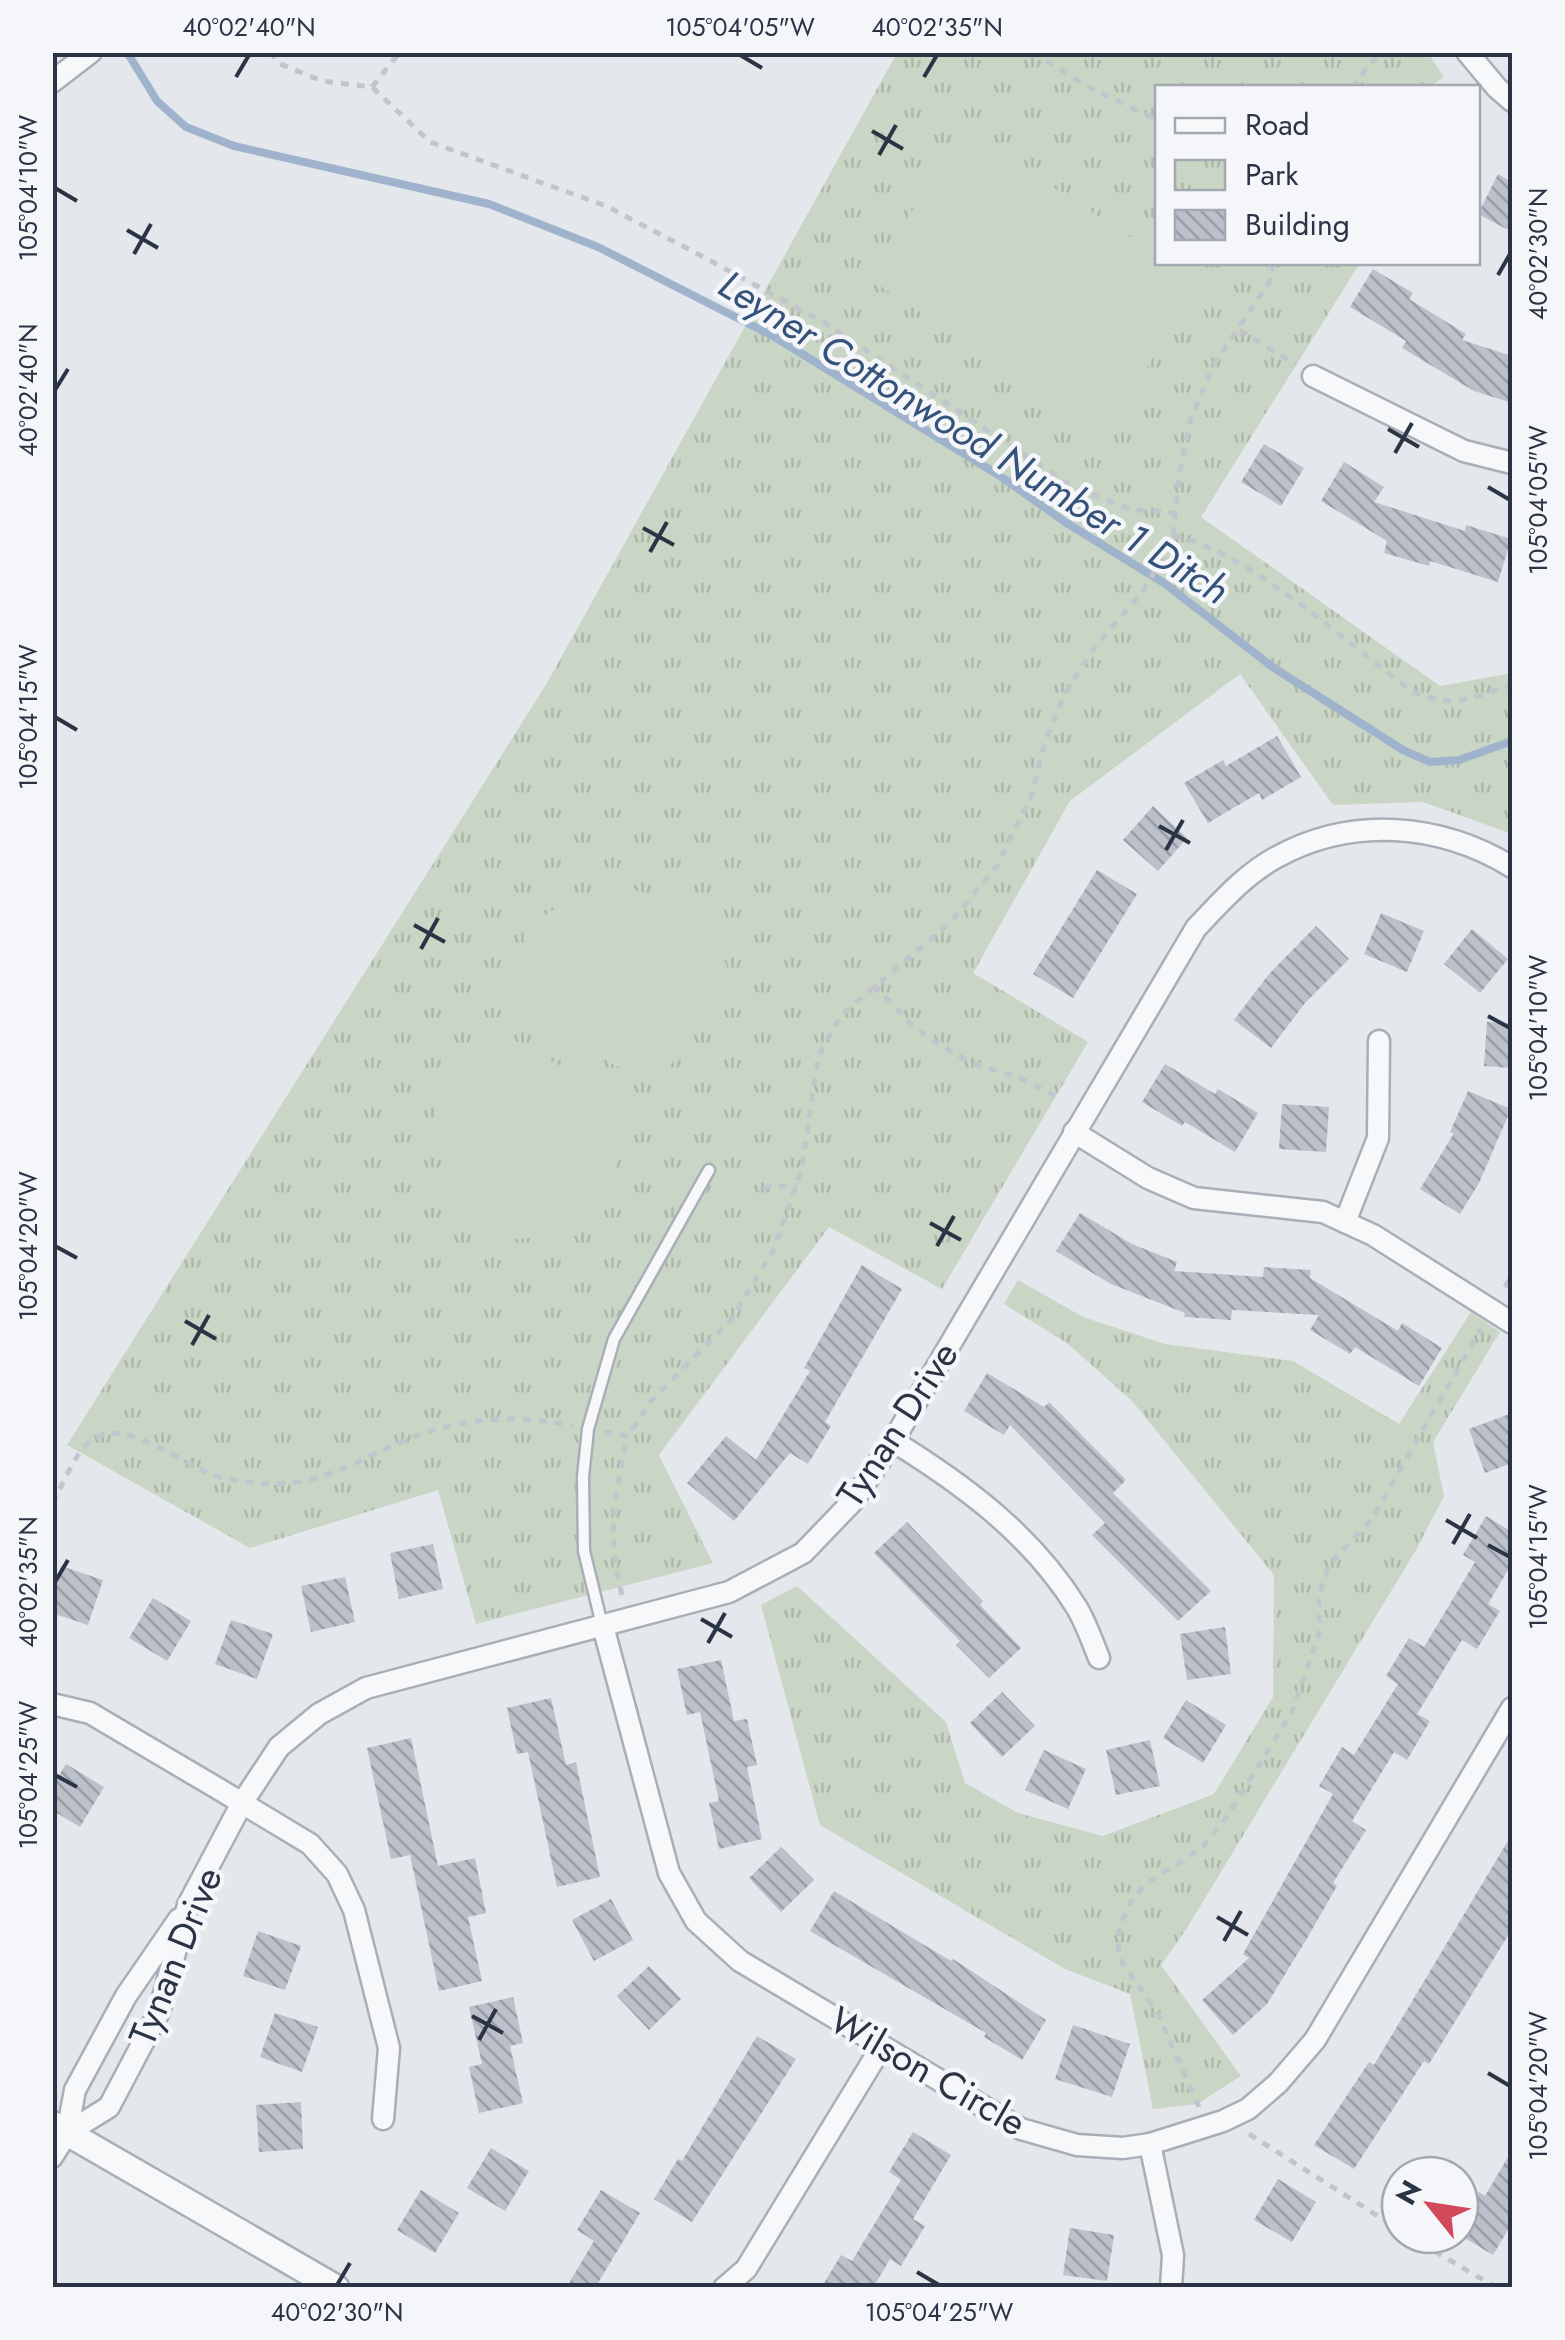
<svg xmlns="http://www.w3.org/2000/svg" width="1565" height="2340" font-family="Jost,sans-serif">
<defs>
<pattern id="park-tufts" width="24" height="20" patternUnits="userSpaceOnUse" patternTransform="scale(2.5)"><rect width="24" height="20" fill="#c9d6c5"/><path d="M3 7l-1-3M5 7V3M7 7l1-3M15 17l-1-3M17 17v-4M19 17l1-3" fill="none" stroke="#adb8ab"/></pattern>
<pattern id="building-back-hatch" width="6" height="6" patternUnits="userSpaceOnUse" patternTransform="scale(2.5)"><rect width="6" height="6" fill="#bbc0ca"/><path d="M-1 5l2 2M0 0l6 6M5-1l2 2" fill="none" stroke="#989da6"/></pattern>
</defs>
<rect width="100%" height="100%" fill="#e4e7ec"/>
<g fill="url(#park-tufts)">
<path d="M1259 52 1261 55 1428 53 1444 77 1429 87 1158 88V262L1360 263 1201 517 1440 686 1512 673V834L1423 802 1333 805 1240 674 1070 801 973 973 1088 1042 942 1289 829 1227 659 1455 713 1563 476 1624 438 1490 250 1548 67 1445 547 683 897 53Z"/>
<path d="M1018 1280 1083 1317 1165 1344 1293 1361 1399 1424 1471 1312 1500 1332 1433 1442 1444 1496 1416 1550 1187 1928 1161 1965 1241 2076 1197 2104 1153 2109 1130 1994 1065 1969 820 1825 761 1605 797 1586 946 1722 965 1783 1018 1813 1103 1836 1214 1794 1273 1697 1274 1575 1132 1401 1067 1343 1004 1304Z"/>
</g>
<g fill="#c9d6c5">
<path d="M964 130 1157 254 1158 262 1171 263 1203 283 1104 432 868 278Z"/>
<path d="M626 887 696 910 727 966 665 1076 645 1082 495 997 537 920 575 896Z"/>
<path d="M481 1021 632 1106 637 1127 575 1236 511 1239 455 1191 436 1143 437 1098Z"/>
</g>
<g fill="none" stroke-linecap="round" stroke-linejoin="round">
<path stroke="#9fb4cc" stroke-width="8" d="M127 52 157 101 186 127 234 146 489 204 598 247 773 336 1000 476 1065 522 1164 583 1274 668 1403 750 1430 762 1459 760 1512 741"/>
</g>
<g fill="url(#building-back-hatch)">
<path d="M1498 174 1512 182V232L1478 214Z"/>
<path d="M1373 269 1413 293 1409 299 1466 334 1462 340 1512 356V403L1474 391 1402 348 1406 341 1350 307Z"/>
<path d="M1264 444 1304 468 1281 506 1241 482Z"/>
<path d="M1344 462 1384 487 1374 502 1465 531 1466 525 1511 539 1498 582 1430 561 1429 566 1384 553 1387 541 1321 501Z"/>
<path d="M1277 736 1301 777 1262 800 1259 793 1208 823 1184 783 1223 760 1226 766Z"/>
<path d="M1153 806 1187 838 1158 871 1123 840Z"/>
<path d="M1097 870 1137 894 1073 998 1033 974Z"/>
<path d="M1381 913 1424 931 1407 972 1364 954Z"/>
<path d="M1316 926 1349 959 1305 1003 1271 1048 1234 1020 1269 974Z"/>
<path d="M1472 929 1508 959 1480 993 1444 964Z"/>
<path d="M1487 1022 1512 1023V1068L1484 1066Z"/>
<path d="M1165 1064 1215 1094 1218 1089 1258 1113 1235 1152 1185 1122 1182 1126 1142 1102Z"/>
<path d="M1468 1091 1511 1109 1479 1183 1460 1214 1420 1189 1454 1133 1450 1132Z"/>
<path d="M1282 1104 1329 1107 1326 1152 1279 1149Z"/>
<path d="M1080 1213 1132 1244 1177 1262 1174 1271 1263 1277 1264 1267 1311 1270 1310 1278 1398 1331 1402 1323 1442 1348 1419 1386 1355 1347 1350 1354 1310 1330 1319 1315 1232 1310 1231 1320 1184 1317 1185 1313 1111 1284 1056 1251Z"/>
<path d="M862 1265 902 1289 825 1422 831 1426 808 1464 790 1453 734 1521 687 1483 726 1436 756 1460 810 1371 804 1368Z"/>
<path d="M987 1373 1044 1407 1049 1402 1126 1480 1113 1493 1211 1591 1178 1621 1092 1535 1105 1523 1010 1425 1004 1435 964 1411Z"/>
<path d="M1512 1413V1463L1485 1473 1469 1429Z"/>
<path d="M1486 1516 1512 1532V1563L1488 1604 1500 1611 1477 1649 1462 1640 1417 1714 1430 1721 1407 1760 1394 1752 1352 1821 1366 1830 1333 1883 1337 1886 1306 1940 1267 2004 1233 2035 1202 2000 1249 1958 1243 1954 1333 1794 1319 1786 1342 1747 1354 1755 1398 1684 1386 1676 1409 1638 1424 1647 1475 1562 1463 1555Z"/>
<path d="M907 1522 983 1601 980 1605 1021 1648 989 1678 956 1645 960 1641 874 1553Z"/>
<path d="M433 1544 443 1589 399 1599 390 1553Z"/>
<path d="M61 1566 103 1580 88 1625 52 1613V1591Z"/>
<path d="M345 1577 355 1622 311 1632 301 1586Z"/>
<path d="M153 1598 191 1621 167 1661 129 1638Z"/>
<path d="M231 1620 273 1634 257 1679 215 1664Z"/>
<path d="M1225 1627 1231 1674 1187 1680 1180 1634Z"/>
<path d="M721 1660 734 1721 747 1719 757 1765 747 1767 762 1839 719 1849 709 1803 719 1801 700 1712 687 1715 677 1669Z"/>
<path d="M1002 1692 1035 1726 1002 1757 970 1723Z"/>
<path d="M551 1698 566 1765 576 1762 600 1877 557 1887 528 1752 517 1754 507 1708Z"/>
<path d="M1186 1700 1226 1725 1203 1763 1163 1738Z"/>
<path d="M411 1738 438 1866 475 1858 486 1913 468 1917 482 1981 439 1991 410 1855 391 1859 367 1748Z"/>
<path d="M1150 1740 1160 1786 1116 1795 1106 1750Z"/>
<path d="M1044 1750 1086 1769 1068 1809 1025 1790Z"/>
<path d="M66 1764 104 1787 80 1827 52 1810V1787Z"/>
<path d="M1512 1834V1929L1429 2064 1424 2061 1354 2169 1314 2145 1369 2062 1374 2065Z"/>
<path d="M781 1847 814 1880 781 1912 749 1878Z"/>
<path d="M834 1891 951 1961 953 1959 1046 2020 1022 2060 984 2037 986 2033 810 1931Z"/>
<path d="M611 1899 633 1940 594 1961 572 1920Z"/>
<path d="M258 1931 301 1946 285 1990 243 1976Z"/>
<path d="M649 1966 681 1999 649 2030 617 1996Z"/>
<path d="M513 1997 523 2043 510 2046 523 2103 479 2113 469 2067 482 2064 469 2007Z"/>
<path d="M275 2013 318 2027 302 2072 260 2057Z"/>
<path d="M1073 2025 1130 2044 1112 2097 1055 2079Z"/>
<path d="M757 2036 796 2059 692 2222 654 2199 678 2159 682 2161Z"/>
<path d="M301 2102 303 2149 259 2152 256 2105Z"/>
<path d="M913 2132 951 2155 913 2219 925 2226 901 2266 890 2259 873 2288H821L841 2255 852 2261 901 2180 889 2172Z"/>
<path d="M491 2148 529 2171 505 2211 467 2188Z"/>
<path d="M1512 2150V2223L1493 2255 1460 2235V2225L1479 2192 1485 2196Z"/>
<path d="M1278 2179 1316 2202 1292 2242 1254 2220Z"/>
<path d="M421 2190 459 2213 435 2253 397 2230Z"/>
<path d="M601 2190 640 2213 595 2288H566L594 2241 577 2230Z"/>
<path d="M1070 2228 1114 2235 1107 2281 1063 2275Z"/>
</g>
<g fill="none" stroke-linecap="round" stroke-linejoin="round">
<g stroke="#a9aeb7" stroke-width="15">
<path id="service" d="M602 1625 584 1551 583 1477 588 1429 614 1339 709 1170"/>
</g>
<g stroke="#a9aeb7" stroke-width="25">
<g id="minor">
<path d="M1467 52 1497 88 1512 101"/>
<path d="M52 82 91 52"/>
<path d="M1313 376 1464 451 1512 463"/>
<path d="M1074 1132 1148 1178 1194 1198 1323 1212 1373 1235 1512 1323"/>
<path d="M1345 1222 1378 1138 1379 1041"/>
<path d="M893 1441C964 1485 1032 1535 1077 1608 1086 1623 1092 1641 1099 1658"/>
<path d="M603 1626 669 1873 696 1921 740 1961 1021 2129 1077 2145 1123 2148 1150 2144 1223 2121 1248 2109 1278 2083 1315 2040 1512 1708"/>
<path d="M52 1704 90 1713 217 1788 310 1844 337 1874 354 1910 389 2048 383 2119"/>
<path d="M67 2133 109 2107 159 2012 188 1905 242 1803 279 1747 319 1714 366 1688 729 1592 803 1553 853 1501 893 1441 1196 928C1221 902 1245 874 1277 857 1352 816 1440 823 1512 867"/>
<path d="M1150 2144 1173 2255 1171 2288"/>
<path d="M52 2157 67 2133 75 2090 126 1996 179 1919"/>
<path d="M724 2288 746 2269 882 2046"/>
</g>
</g>
<g stroke="#a9aeb7" stroke-width="30">
<path id="tertiary" d="M52 2124 336 2288"/>
</g>
<g stroke="#c2c5cb" stroke-width="5" stroke-dasharray="8 8" stroke-linecap="butt">
<path d="M270 52 280 64 322 81 372 87 430 142 606 206 698 254 825 323 1070 485 1129 509 1175 513"/>
<path d="M1033 52 1088 87 1158 120"/>
<path d="M372 87 400 52"/>
<path d="M1352 88 1371 62 1384 52"/>
<path d="M1240 330 1296 365"/>
<path d="M1173 535C1251 554 1345 641 1410 690 1451 710 1471 698 1512 685"/>
<path d="M874 985 913 1026 940 1045 970 1062 1020 1078 1062 1099"/>
<path d="M763 1188 797 1185"/>
<path d="M1505 1287 1512 1275"/>
<path d="M604 1432 628 1436 650 1402 731 1320 774 1249 802 1168 818 1057 841 1015 951 922 998 864 1031 796 1045 742 1066 691 1094 648 1143 591 1162 559 1173 535 1179 476 1190 421 1214 364 1270 281 1273 262"/>
<path d="M52 1503C62 1487 74 1456 87 1444 121 1410 184 1468 220 1477 241 1482 266 1485 288 1483 333 1480 374 1451 416 1436 468 1417 520 1414 573 1426"/>
<path d="M622 1595C607 1537 614 1494 628 1436"/>
<path d="M1199 2107 1158 2014 1118 1956 1119 1931 1128 1906 1144 1885 1202 1848 1228 1815 1292 1712 1319 1633V1596L1329 1565 1372 1519 1481 1329"/>
<path d="M1249 2134 1400 2230"/>
<path d="M1407 2235 1497 2288"/>
</g>
<use href="#service" stroke="#f7f8fa" stroke-width="10"/>
<use href="#minor" stroke="#f7f8fa" stroke-width="20"/>
<use href="#tertiary" stroke="#f7f8fa" stroke-width="25"/>
</g>
<path fill="none" stroke="#2b3445" stroke-width="4" d="M740 55 762 68M236 77 249 55M924 77 937 55M872 131 903 149M879 155 896 125M55 188 77 201M127 230 158 248M134 254 151 224M1498 275 1510 254M55 390 68 369M1388 429 1419 447M1395 453 1412 423M1488 487 1510 500M643 528 674 545M650 552 667 522M55 717 77 730M1159 826 1190 843M1166 850 1183 820M414 925 445 942M421 949 438 918M1488 1016 1510 1028M930 1223 961 1240M55 1246 77 1258M937 1246 954 1216M185 1321 216 1339M192 1345 209 1315M1446 1520 1477 1538M1453 1544 1470 1514M1488 1545 1510 1557M55 1582 68 1560M701 1619 732 1637M708 1643 725 1613M55 1775 77 1787M1217 1917 1248 1935M1224 1941 1241 1911M472 2016 503 2033M479 2040 496 2009M1488 2073 1510 2086M917 2272 939 2285M337 2285 350 2263"/>
<g text-anchor="middle" dominant-baseline="central" stroke-width="9" stroke-linejoin="round" paint-order="stroke">
<g font-size="38" fill="#2b3445" stroke="#f4f6f9">
<text transform="translate(897 1424) rotate(-57)">Tynan Drive</text>
<text transform="translate(175 1956) rotate(-68)">Tynan Drive</text>
<text transform="translate(928 2071) rotate(30)">Wilson Circle</text>
</g>
<g font-size="40" font-style="italic" fill="#34527a" stroke="#f4f6f9">
<text transform="translate(974 437) rotate(32)">Leyner Cottonwood Number 1 Ditch</text>
</g>
</g>
<rect width="1565" height="2340" fill="none" stroke="#f4f6f9" stroke-width="110"/>
<rect x="1155" y="85" width="325" height="180" fill="#f4f6f9" stroke="#a4a8b1" stroke-width="2.5"/>
<rect x="1175" y="118" width="50" height="15" fill="#f7f8fa" stroke="#a4a8b1" stroke-width="2.5"/>
<text x="1245" y="135" font-size="30" fill="#2b3445">Road</text>
<rect x="1175" y="160" width="50" height="30" fill="url(#park-tufts)" stroke="#a4a8b1" stroke-width="2.5"/>
<text x="1245" y="185" font-size="30" fill="#2b3445">Park</text>
<rect x="1175" y="210" width="50" height="30" fill="url(#building-back-hatch)" stroke="#a4a8b1" stroke-width="2.5"/>
<text x="1245" y="235" font-size="30" fill="#2b3445">Building</text>
<g transform="translate(1430 2205) rotate(300)"><circle r="48" fill="#f4f6f9" stroke="#a4a8b1" stroke-width="2.5"/>
<path d="M0-8L18 38L0 25L-18 38Z" fill="#d1495b"/>
<text y="-15" font-size="28" font-weight="bold" text-anchor="middle" fill="#2b3445">N</text>
</g>
<rect x="55" y="55" width="1455" height="2230" fill="none" stroke="#2b3445" stroke-width="4"/>
<g font-size="25" text-anchor="middle" fill="#2b3445">
<text x="249" y="36">40°02'40"N</text>
<text x="740" y="36">105°04'05"W</text>
<text x="937" y="36">40°02'35"N</text>
<text transform="translate(28 188) rotate(-90)" y="9">105°04'10"W</text>
<text transform="translate(1538 254) rotate(-90)" y="9">40°02'30"N</text>
<text transform="translate(28 390) rotate(-90)" y="9">40°02'40"N</text>
<text transform="translate(1538 500) rotate(-90)" y="9">105°04'05"W</text>
<text transform="translate(28 717) rotate(-90)" y="9">105°04'15"W</text>
<text transform="translate(1538 1028) rotate(-90)" y="9">105°04'10"W</text>
<text transform="translate(28 1246) rotate(-90)" y="9">105°04'20"W</text>
<text transform="translate(1538 1557) rotate(-90)" y="9">105°04'15"W</text>
<text transform="translate(28 1582) rotate(-90)" y="9">40°02'35"N</text>
<text transform="translate(28 1775) rotate(-90)" y="9">105°04'25"W</text>
<text transform="translate(1538 2086) rotate(-90)" y="9">105°04'20"W</text>
<text x="337" y="2321">40°02'30"N</text>
<text x="939" y="2321">105°04'25"W</text>
</g>
</svg>
